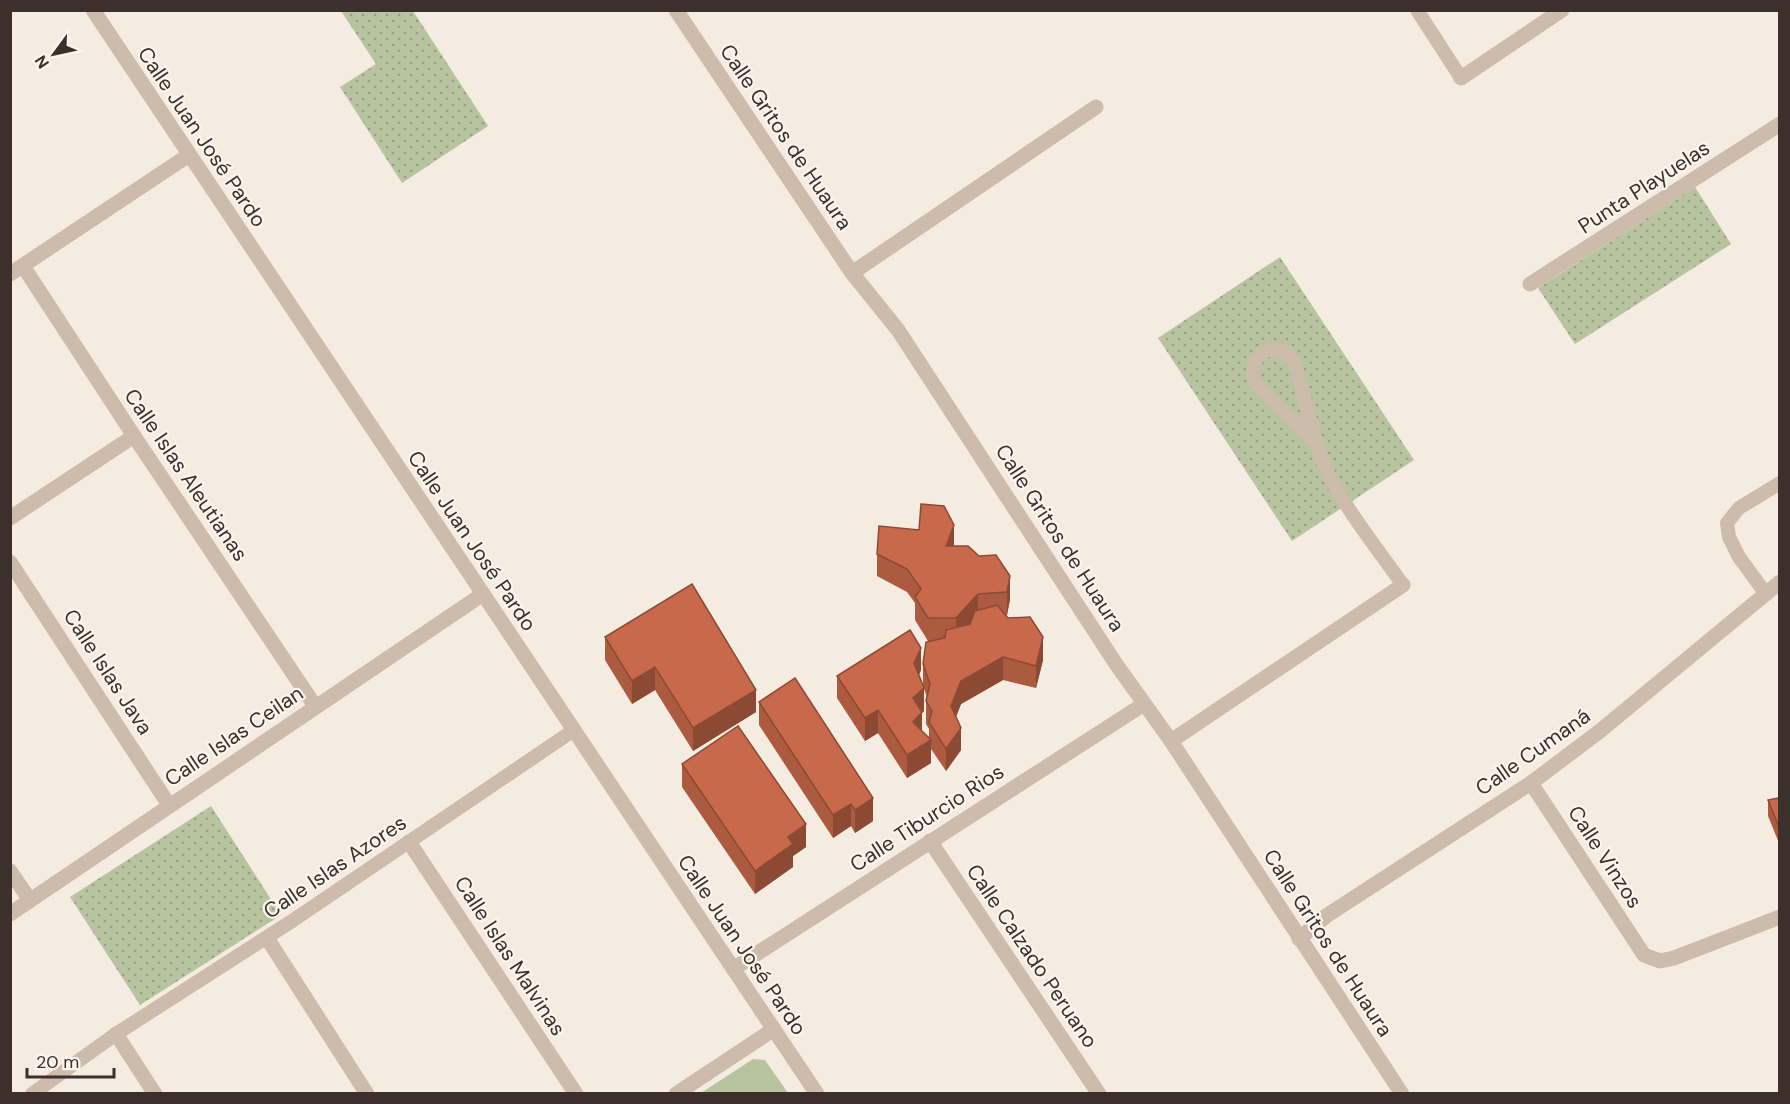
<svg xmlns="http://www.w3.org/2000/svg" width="1790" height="1104" font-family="'DM Sans',sans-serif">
<defs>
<pattern id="green-dots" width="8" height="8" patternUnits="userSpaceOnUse" patternTransform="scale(1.5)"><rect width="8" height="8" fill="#b8c4a0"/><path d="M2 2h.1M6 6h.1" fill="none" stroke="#97a083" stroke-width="1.8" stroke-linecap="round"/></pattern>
</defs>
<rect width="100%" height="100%" fill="#f4ebe1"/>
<g fill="url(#green-dots)">
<path d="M341 11H413L488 126 402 183 340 87 376 64Z"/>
<path d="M1695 187 1731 244 1575 344 1538 288Z"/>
<path d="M1280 257 1414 460 1292 541 1158 338Z"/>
<path d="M211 806 281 915 140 1005 70 897Z"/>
</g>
<path fill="#b8c4a0" d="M753 1059 765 1060 788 1093H701Z"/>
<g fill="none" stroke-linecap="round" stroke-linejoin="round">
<g stroke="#cdbbac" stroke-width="14">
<path d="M1417 10 1461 78"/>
<path d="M1268 350 1283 351 1294 361 1317 445 1257 385C1249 371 1253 357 1268 350Z"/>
<path d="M1317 445C1329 490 1376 546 1403 585"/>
<path d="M1766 594 1739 557 1729 537 1727 523 1739 508 1780 483"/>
<path d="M32 1094 116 1034 292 921 574 730"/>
</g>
<path stroke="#cdbbac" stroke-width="15" d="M1530 284 1780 124"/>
<g stroke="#cdbbac" stroke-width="15">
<path d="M93 10 817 1094"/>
<path d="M676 10 852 273 898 330 1116 664 1171 741 1402 1094"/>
<path d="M1461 78 1562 10"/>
<path d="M23 266 134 436 315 706"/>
<path d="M852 273 1096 107"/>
<path d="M10 274 189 155"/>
<path d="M10 518 134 436"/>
<path d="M10 562 169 805"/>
<path d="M1171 741 1403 585"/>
<path d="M1531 783 1644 955 1660 961 1674 958 1780 917"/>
<path d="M930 841 1099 1094"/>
<path d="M409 842 576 1094"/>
<path d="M10 871 30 900"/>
<path d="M10 914 483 594"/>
<path d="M267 938 367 1094"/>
<path d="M1299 939 1326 916 1531 783 1600 731 1780 582"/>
<path d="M733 969 1144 704"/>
<path d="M116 1034 155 1094"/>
<path d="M676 1094 774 1029"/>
</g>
</g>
<g fill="#ac5a40" fill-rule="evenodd">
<path d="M954 546 979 556 996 555 1010 599 1007 615H1005L1043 660 1036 688 1003 680 961 704 956 717 961 750 946 771 931 749V763L907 778 878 733 865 741 837 698V676L921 670 919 675 923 686V664L932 641H928L915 620V603L907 592 877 576V554ZM924 689 927 697 926 701V724L929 729V737L922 731V713L924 711Z"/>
<path d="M605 637 756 712 693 751 655 690 632 704 605 660Z"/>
<path d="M759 702 873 821 855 833 851 826 833 838 759 725Z"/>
<path d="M682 764 806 847 793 856V867L755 894 682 787Z"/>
<path d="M1779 798V843L1768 816V800Z"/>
</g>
<g fill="#8c4a34">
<path d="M954 525V547L946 546Z"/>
<path d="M1010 576V599L1007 615V592Z"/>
<path d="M978 594V617L956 641V618Z"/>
<path d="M1043 637V660L1036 688V666Z"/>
<path d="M921 648V670L914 686V663Z"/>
<path d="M1003 657V680L961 704 951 729V706L961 681Z"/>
<path d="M655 667V690L632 704V681Z"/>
<path d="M924 688V711L922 713V735L913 745V698Z"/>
<path d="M756 690V712L693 751V728Z"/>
<path d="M878 710V733L865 741V718Z"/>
<path d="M961 728V750L946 771V749Z"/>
<path d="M931 740V763L907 778V755Z"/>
<path d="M873 798V821L855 833V810Z"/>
<path d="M851 804V826L833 838V815Z"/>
<path d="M806 824V847L793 856V867L755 894V871L788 837Z"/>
</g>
<g fill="#c8694b" stroke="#8c4a34" stroke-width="1.5">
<path d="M921 504 944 506 954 525 946 546H968L979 556 996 555 1010 576 1007 592 978 594 956 618H928L915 597 921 589 907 569 877 554 879 526 919 530Z"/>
<path d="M692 584 756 690 693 728 655 667 632 681 605 637Z"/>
<path d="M997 605 1008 618 1030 617 1043 637 1036 666 1003 657 961 681 951 706 961 728 946 749 929 722 932 711 926 701 930 684 923 664 926 642 945 638 946 630 970 624 975 611Z"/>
<path d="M910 630 921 648 914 663 924 688 913 698 922 712 913 722 931 740 907 755 878 710 865 718 837 676Z"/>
<path d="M795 678 873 798 855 810 851 804 833 815 759 702Z"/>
<path d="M738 726 806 824 788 837 793 844 755 871 682 764Z"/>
<path d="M1779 798V827L1768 800Z"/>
</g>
<g text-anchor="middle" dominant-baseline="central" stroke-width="4.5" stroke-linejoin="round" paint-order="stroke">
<g font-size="21" fill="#3b302b" stroke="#fbf5ee">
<text transform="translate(202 137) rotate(56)">Calle Juan José Pardo</text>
<text transform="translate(786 137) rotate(56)">Calle Gritos de Huaura</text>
<text transform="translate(1644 187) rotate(-33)">Punta Playuelas</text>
<text transform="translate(186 475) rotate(56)">Calle Islas Aleutianas</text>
<text transform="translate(1060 538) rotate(57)">Calle Gritos de Huaura</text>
<text transform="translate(472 541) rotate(56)">Calle Juan José Pardo</text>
<text transform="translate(108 672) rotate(57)">Calle Islas Java</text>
<text transform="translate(234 736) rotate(-34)">Calle Islas Ceilan</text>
<text transform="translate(1533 752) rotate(-35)">Calle Cumaná</text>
<text transform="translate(927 818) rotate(-33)">Calle Tiburcio Rios</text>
<text transform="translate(1605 857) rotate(57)">Calle Vinzos</text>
<text transform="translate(335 867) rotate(-34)">Calle Islas Azores</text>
<text transform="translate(1328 943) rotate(57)">Calle Gritos de Huaura</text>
<text transform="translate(742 945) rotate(56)">Calle Juan José Pardo</text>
<text transform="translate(510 956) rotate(57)">Calle Islas Malvinas</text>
<text transform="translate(1032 956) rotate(56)">Calle Calzado Peruano</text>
</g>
</g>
<rect width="1790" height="1104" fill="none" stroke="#3b302b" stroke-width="24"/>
<g transform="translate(54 54) rotate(237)" stroke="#fbf5ee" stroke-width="4.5" paint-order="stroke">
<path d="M0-4.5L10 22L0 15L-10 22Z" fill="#3b302b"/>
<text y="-9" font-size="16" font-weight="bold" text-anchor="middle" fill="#3b302b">N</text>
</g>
<path d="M27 1068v9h87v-9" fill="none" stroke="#3b302b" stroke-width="3"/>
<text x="36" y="1068" font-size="18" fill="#3b302b" stroke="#fbf5ee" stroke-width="4.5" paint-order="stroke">20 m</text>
</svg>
